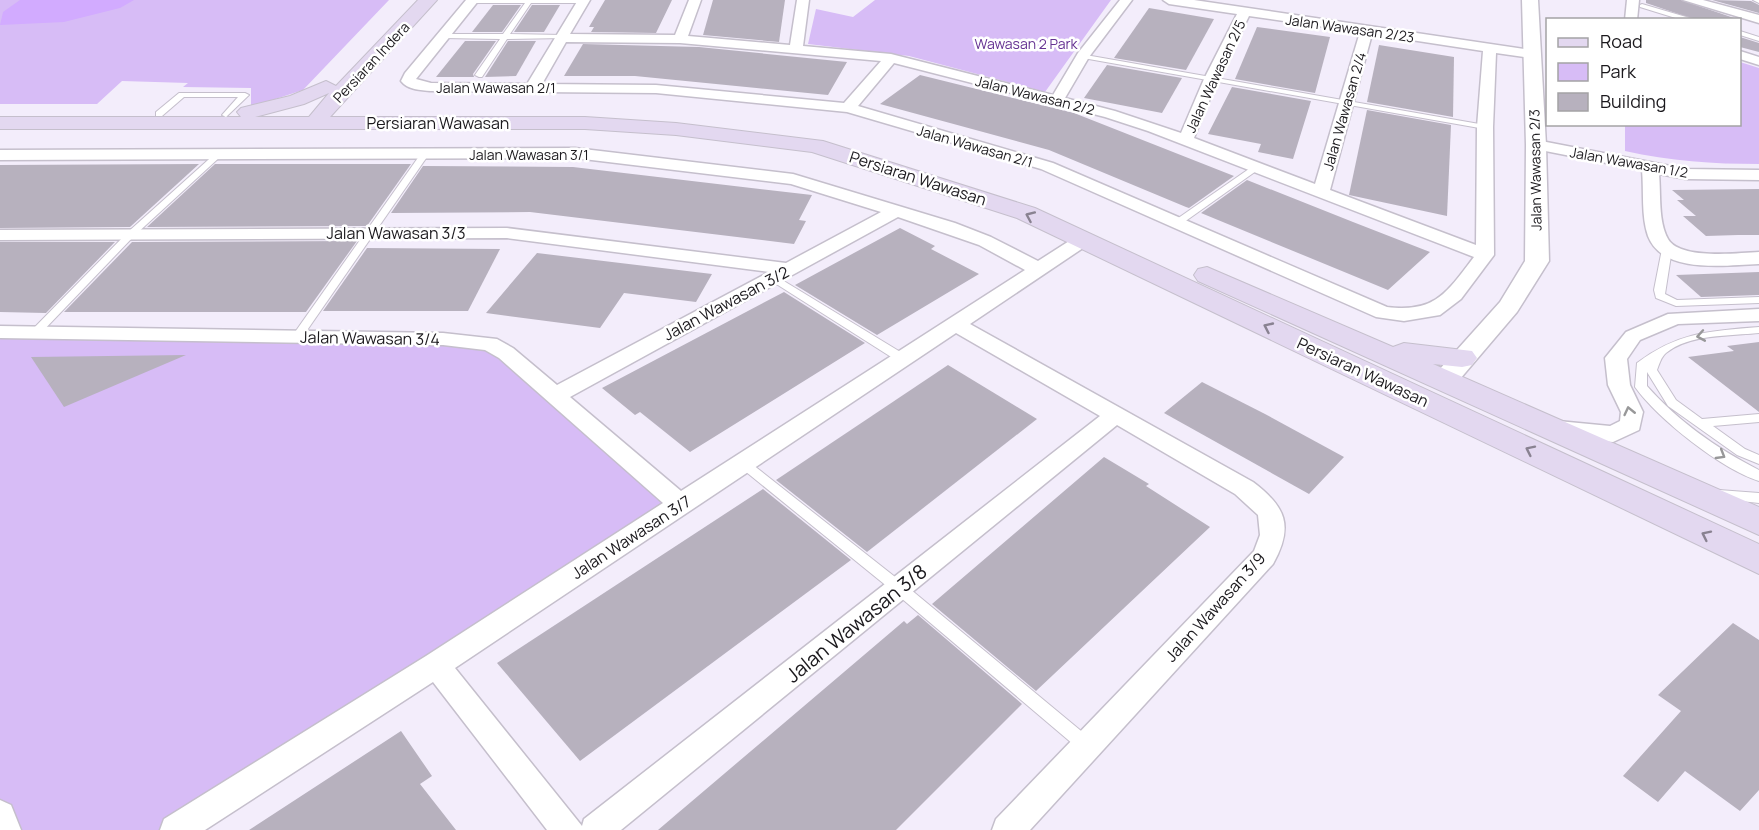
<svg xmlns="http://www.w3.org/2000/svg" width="1759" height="830" font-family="Manrope,sans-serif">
<rect width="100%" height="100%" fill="#f3edfb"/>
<g fill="#d7bcf6">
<path d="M0 0H389L303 90 251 107V88L183 87 188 83 122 81 97 104H0Z"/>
<path d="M875 0H1111L1045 92 909 56 808 44 816 9 853 17Z"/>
<path d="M1740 62 1759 68V164C1713 164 1670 161 1625 151V125L1740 124Z"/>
<path d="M0 332 490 344 681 505 174 830H5L0 816Z"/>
</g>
<path fill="#d2abff" d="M20 0H134L120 8 64 22 0 25 3 12Z"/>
<g fill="#b7b1be">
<path d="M605 0H672L656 33 591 32 594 27H589Z"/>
<path d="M713 0H785L779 42 703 35Z"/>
<path d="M1646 0H1681L1740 20H1696L1646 3Z"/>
<path d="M1712 0 1751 1 1759 5V13Z"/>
<path d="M493 5H521L502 32H472Z"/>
<path d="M532 5H560L544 32H514Z"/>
<path d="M1149 8 1214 19 1186 70 1114 58Z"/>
<path d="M1257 27 1330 37 1315 93 1235 79Z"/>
<path d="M1740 37 1759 43V52L1740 47Z"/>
<path d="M465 41H496L473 74 474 77H436Z"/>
<path d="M508 41H536L516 76 485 77Z"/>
<path d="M583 44 699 47 847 62 828 95 635 76H564Z"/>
<path d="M1379 45 1454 57 1453 117 1367 102Z"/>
<path d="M1107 65 1182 78 1162 113 1084 98Z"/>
<path d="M920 75 1074 113 1234 176 1189 208 1186 207 1049 150 880 104Z"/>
<path d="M1232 87 1311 101 1293 159 1258 152 1261 144 1208 134Z"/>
<path d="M1367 110 1451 125 1447 216 1349 195Z"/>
<path d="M199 164 130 227 0 228V165Z"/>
<path d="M215 164H411L367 226 147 227Z"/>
<path d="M423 166 573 167 812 195 799 220 806 221 794 244 530 212 391 213Z"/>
<path d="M1247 180 1353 222 1430 252 1388 290 1201 213Z"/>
<path d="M1759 189V235H1738L1706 236 1683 216H1696L1677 200H1684L1672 190Z"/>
<path d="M900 228 935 246 931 249 979 274 877 335 795 285Z"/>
<path d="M357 241 306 312H64L132 242Z"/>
<path d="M0 242H115L46 313 0 312Z"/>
<path d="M367 248 500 249 468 311H323Z"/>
<path d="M537 253 712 274 696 302 624 293 600 328 486 313Z"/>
<path d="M1759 272V295L1701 297 1676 275Z"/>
<path d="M784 292 865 343 690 452 640 412 635 415 602 388Z"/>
<path d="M1759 342V412L1688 357 1734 351 1727 346Z"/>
<path d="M186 355 64 407 31 357Z"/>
<path d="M948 365 1037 419 867 552 776 480Z"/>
<path d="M1202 382 1265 414 1344 457 1309 494 1164 413Z"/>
<path d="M1104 457 1149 484 1146 486 1210 527 1036 691 932 604Z"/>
<path d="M763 489 851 560 580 761 497 663Z"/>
<path d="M918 615 1022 704 896 830H658L904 621 907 624Z"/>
<path d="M1733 623 1759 640V790L1740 811 1685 771 1658 802 1623 776 1681 711 1658 695Z"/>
<path d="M401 731 432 776 420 784 456 830H249Z"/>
</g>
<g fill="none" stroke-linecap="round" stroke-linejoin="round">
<g stroke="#c5bfcc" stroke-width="2">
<g id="service">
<path d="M469 0H587V1L584 3H531L510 34 563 35 567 37 565 38 507 39 482 77H479L475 75 500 39 443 38 439 36 443 34H503L525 3H472Z"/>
<path d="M1753 0H1759V3Z"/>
<path d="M1642 4 1693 19 1694 20H1682L1640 7V5Z"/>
<path d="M1740 31 1759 37V41L1740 35Z"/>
<path d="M1080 54 1485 125 1489 127 1485 129 1083 58 1079 56Z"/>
<path d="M179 93H245L249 95 226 117 222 115 238 97H184L162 116H156V112Z"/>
<path d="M218 151 222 154 221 156 134 236 40 334H32L31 332 32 330 128 232Z"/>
<path d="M425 151 429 154 301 339H293L292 337 293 335 422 152Z"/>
<path d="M1256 164 1260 167 1259 169 1180 225H1174V221Z"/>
<path d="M1667 246 1672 249 1665 294 1677 300 1759 297V303L1676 306 1656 298 1654 290 1662 249Z"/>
<path d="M774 275 907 356 909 359 903 363 899 362 770 280V276Z"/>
<path d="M1759 327V333C1730 336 1689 334 1666 353 1661 357 1659 365 1657 370L1676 400 1702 419 1759 414V422L1713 426 1745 449 1759 455V464L1737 455 1668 406 1647 372V386C1679 422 1716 448 1759 470V481C1721 469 1658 419 1635 387L1637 363C1678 332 1710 331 1759 327Z"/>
<path d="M744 460 748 461 904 584 1092 740 1094 745 1092 750 1086 752 1080 750 894 592 740 467 738 464 740 461Z"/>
<path d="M1719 490 1759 493V503L1714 498 1712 495 1714 492Z"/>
</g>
</g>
<g stroke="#c5bfcc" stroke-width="3">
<g id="minor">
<path d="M466 0H479L416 79 431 83 527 84 578 0H590L570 34 675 35 689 0H701L688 36 790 45 797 0H809L803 46 891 54 1053 95 1078 53 1120 0H1132L1089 57 1065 98 1115 111 1181 133 1204 79 1237 14 1169 4 1163 0H1194L1531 50 1538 54 1531 58 1496 53 1493 127 1494 255 1461 299 1440 315 1404 321 1376 317 1041 169 847 112 656 93 431 91C420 90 408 90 401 81L405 73ZM1249 16 1360 32 1315 184 1194 138 1218 79ZM1372 34 1483 51 1477 127 1476 245 1330 190ZM566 42 680 43 881 61 844 103 656 85 542 84ZM894 63 1105 117 1148 131 1474 257C1447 292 1436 313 1387 307L1053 163 858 106Z"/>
<path d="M1627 0H1639L1637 20H1625Z"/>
<path d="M1683 0H1703L1759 15V23Z"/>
<path d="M1740 51 1759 57V65L1740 59Z"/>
<path d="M1536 140 1686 169 1759 170V180L1686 179 1659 174C1661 194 1658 221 1668 239 1680 260 1738 253 1759 252V264C1726 265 1663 275 1648 236 1641 216 1644 191 1642 170L1530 148 1528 145 1530 142Z"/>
<path d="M575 148 793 174 955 223 991 237 1038 261 1077 236H1089L1092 240 1089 244 970 324 1253 482C1286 507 1294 526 1273 564L1030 830H992L996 819 1254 551 1260 535 1258 515 1235 494 1117 425 621 830H547L433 682 205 830H160L164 819 426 656 663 503 499 358 485 350 443 345 0 338V326L443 333 497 339 513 348 557 385 769 272 507 238 0 240V230L507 228 786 263 881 212 791 184 575 158 0 160V150ZM898 217 979 245 1025 270 681 491 570 397ZM956 333 1100 416 584 819 582 826 455 668Z"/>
<path d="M1759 309V321L1678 324 1640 340 1627 359 1630 385 1643 412 1639 430 1613 442 1558 437 1550 434 1547 429 1550 424 1558 421 1610 426 1620 421 1621 412 1608 385 1605 358 1626 332 1668 314Z"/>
<path d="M0 800 11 805 21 830H0Z"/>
</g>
</g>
<g stroke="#c5bfcc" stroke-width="3">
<path id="tertiary" d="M1522 0H1538L1546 145 1549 261 1517 312 1454 386 1444 389 1434 386 1430 380 1500 302 1525 261 1526 145Z"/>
</g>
<g stroke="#c5bfcc" stroke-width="2">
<g id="secondary">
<path d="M418 0H437L330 117H585L676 123 823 141 1035 208 1759 544V574L1017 218 812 152 676 135 585 129H0V117H241L237 112 241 108 290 96 326 81 336 86ZM329 93 309 117H255L304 104Z"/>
<path d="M1207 267 1393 347 1404 343 1472 351 1477 358 1472 365 1462 367 1433 364 1759 507V535L1198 281 1194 275 1198 269Z"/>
</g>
</g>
<use href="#service" fill="#fff" fill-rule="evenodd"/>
<use href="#minor" fill="#fff" fill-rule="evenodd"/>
<use href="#tertiary" fill="#fff" fill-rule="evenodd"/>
<use href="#secondary" fill="#e3d8f0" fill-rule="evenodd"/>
</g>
<defs><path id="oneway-chevron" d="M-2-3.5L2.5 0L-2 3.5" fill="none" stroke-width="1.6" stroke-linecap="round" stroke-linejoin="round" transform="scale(1.5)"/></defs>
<g stroke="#898291">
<use href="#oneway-chevron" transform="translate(1030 216) rotate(-156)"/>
<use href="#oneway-chevron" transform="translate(1268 327) rotate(-155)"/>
<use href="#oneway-chevron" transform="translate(1530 450) rotate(-154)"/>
<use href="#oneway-chevron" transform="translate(1706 535) rotate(-154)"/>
</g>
<g stroke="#989899">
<use href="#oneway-chevron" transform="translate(1701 336) rotate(170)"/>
<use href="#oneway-chevron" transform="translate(1629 411) rotate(-103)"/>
<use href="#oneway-chevron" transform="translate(1721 455) rotate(31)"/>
</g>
<g text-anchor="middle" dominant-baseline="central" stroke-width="5" stroke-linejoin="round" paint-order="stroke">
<g font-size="14" fill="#1b191d" stroke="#fff">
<text transform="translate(1350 28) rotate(8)">Jalan Wawasan 2/23</text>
<text transform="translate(371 62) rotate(-47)">Persiaran Indera</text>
<text transform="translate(1215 76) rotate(-65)">Jalan Wawasan 2/5</text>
<text x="496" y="87">Jalan Wawasan 2/1</text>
<text transform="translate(1035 95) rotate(14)">Jalan Wawasan 2/2</text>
<text transform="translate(1344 111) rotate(-74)">Jalan Wawasan 2/4</text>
<text transform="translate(975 146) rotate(16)">Jalan Wawasan 2/1</text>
<text x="529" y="154">Jalan Wawasan 3/1</text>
<text transform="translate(1629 162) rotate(10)">Jalan Wawasan 1/2</text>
<text transform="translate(1535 170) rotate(-91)">Jalan Wawasan 2/3</text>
</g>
<g font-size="14" fill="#653292" stroke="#fff">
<text x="1026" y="43">Wawasan 2 Park</text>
</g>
<g font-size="16" fill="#1b191d" stroke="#fff">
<text x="438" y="123">Persiaran Wawasan</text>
<text transform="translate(918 178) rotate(18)">Persiaran Wawasan</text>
<text x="396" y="233">Jalan Wawasan 3/3</text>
<text transform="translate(726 303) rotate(-28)">Jalan Wawasan 3/2</text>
<text transform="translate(370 338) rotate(1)">Jalan Wawasan 3/4</text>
<text transform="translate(1363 372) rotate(25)">Persiaran Wawasan</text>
<text transform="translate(631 537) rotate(-33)">Jalan Wawasan 3/7</text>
<text transform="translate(1215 607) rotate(-48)">Jalan Wawasan 3/9</text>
</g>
<g font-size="20" fill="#1b191d" stroke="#fff">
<text transform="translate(856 623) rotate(-39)">Jalan Wawasan 3/8</text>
</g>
</g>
<rect x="1546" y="18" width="195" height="108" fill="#ffffff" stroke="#a4a3a5" stroke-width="1.5"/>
<rect x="1558" y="38" width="30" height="9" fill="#e3d8f0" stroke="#a4a3a5" stroke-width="1.5"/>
<text x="1600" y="48" font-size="18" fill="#1b191d">Road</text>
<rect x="1558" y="63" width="30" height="18" fill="#d7bcf6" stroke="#a4a3a5" stroke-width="1.5"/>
<text x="1600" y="78" font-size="18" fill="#1b191d">Park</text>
<rect x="1558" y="93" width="30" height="18" fill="#b7b1be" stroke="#a4a3a5" stroke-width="1.5"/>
<text x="1600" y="108" font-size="18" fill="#1b191d">Building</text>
</svg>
